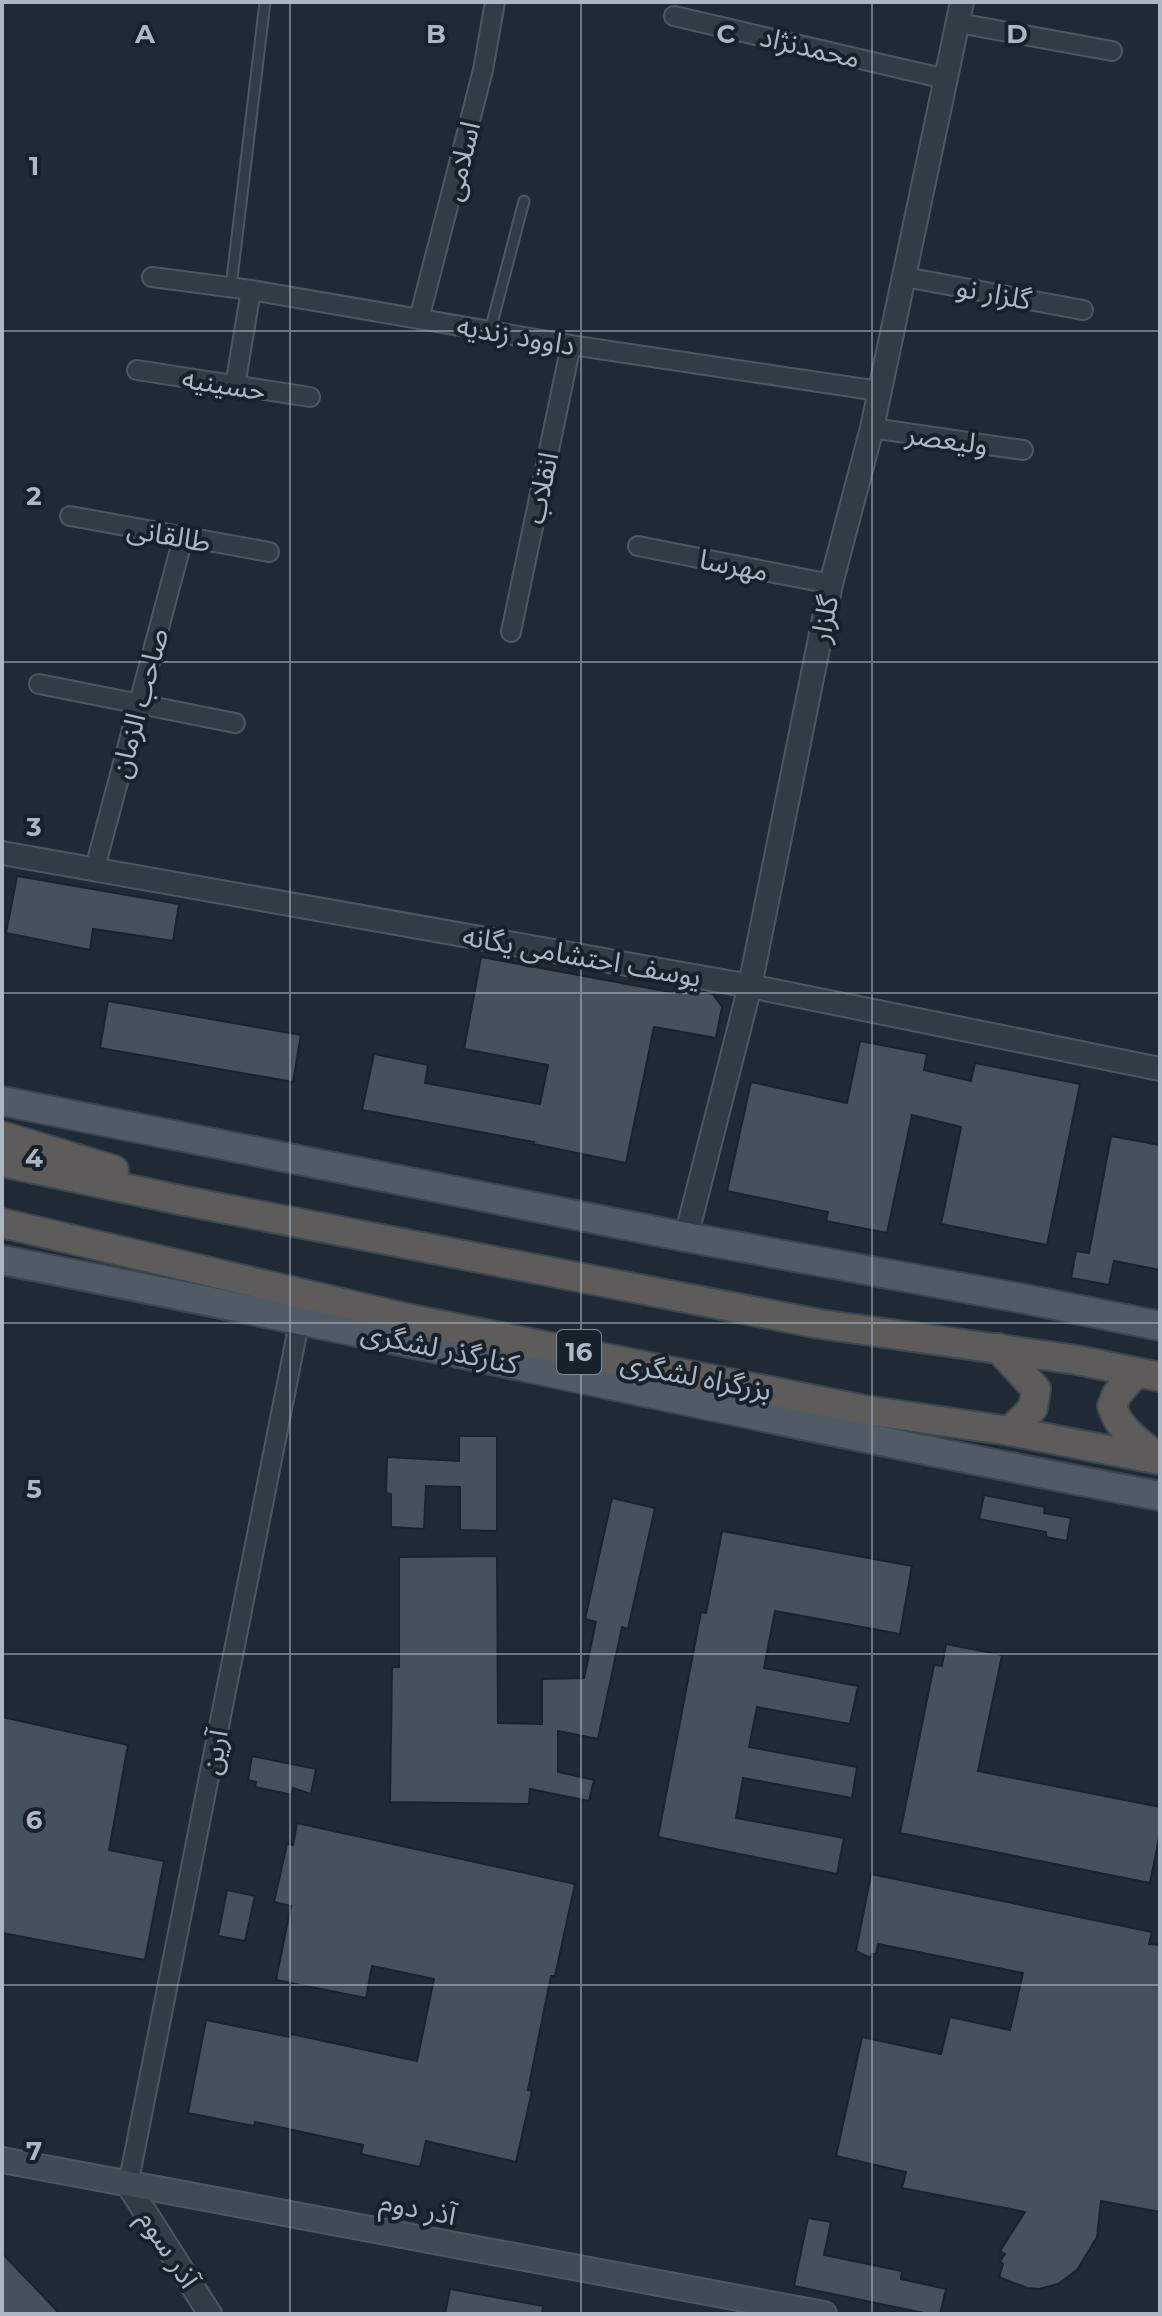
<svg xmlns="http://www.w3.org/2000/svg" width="1162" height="2316" font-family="Montserrat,'Noto Sans Arabic',sans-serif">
<rect width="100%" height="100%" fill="#1f2a34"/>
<g fill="#45525e" stroke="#1a232b" stroke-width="2">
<path d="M17 876 179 904 173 941 93 929 90 950 6 933Z"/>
<path d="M481 957 676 993 677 987 713 994 722 1007 716 1038 654 1027 626 1163 533 1144 534 1142 362 1110 374 1054 428 1065 425 1083 540 1104 548 1065 464 1049Z"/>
<path d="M108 1001 301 1035 293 1082 100 1048Z"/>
<path d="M860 1041 927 1054 924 1070 971 1081 975 1063 1080 1084 1047 1245 941 1224 961 1127 912 1115 887 1233 826 1221 828 1212 727 1191 751 1082 847 1103Z"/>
<path d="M1111 1136 1160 1145V1270L1114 1261 1109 1285 1071 1278 1076 1251 1089 1253Z"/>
<path d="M459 1436H497V1531L460 1530V1487L426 1486 424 1529 391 1527V1494L386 1493 387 1457 459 1461Z"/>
<path d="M984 1495 1045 1507 1044 1513 1071 1518 1067 1541 1046 1537V1532L979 1519Z"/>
<path d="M612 1498 655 1508 628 1629 622 1627 598 1739 558 1731V1772L594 1780 589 1801 530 1789 529 1804 390 1802 392 1667H399V1557L497 1556 498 1723 542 1724V1679L584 1678 596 1622 585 1619Z"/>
<path d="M722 1531 912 1566 900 1634 775 1611 764 1668 858 1686 850 1724 757 1707 749 1747 857 1767 852 1798 743 1778 736 1818 844 1838 837 1874 658 1837 701 1612 706 1613Z"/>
<path d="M946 1644 1002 1655 978 1771 1160 1807V1833L1150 1883 900 1833 934 1665 942 1666Z"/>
<path d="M2 1717 128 1745 109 1850 164 1861 145 1960 2 1933Z"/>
<path d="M252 1756 316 1769 311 1794 293 1788 292 1795 255 1787 256 1782 248 1780Z"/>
<path d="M297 1823 575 1884 555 1976H551L528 2090 532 2091 516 2162 426 2141 420 2167 361 2154 363 2145 255 2122 254 2126 188 2113 206 2020 290 2037 291 2034 417 2061 434 1979 372 1966 366 1998 276 1980 291 1906 274 1902 287 1844 293 1845Z"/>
<path d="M871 1874 1152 1932 1149 1944 1160 1945V2212L1101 2201 1097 2237 1077 2270 1058 2284 1039 2289 1027 2288 999 2277 1003 2264 1000 2261 1005 2254 1000 2251 1025 2212 902 2188 906 2172 836 2156 862 2037 941 2054 950 2017 1010 2030 1023 1973 878 1944 876 1954H872L870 1958 856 1951Z"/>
<path d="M227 1890 255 1896 245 1941 218 1936Z"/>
<path d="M808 2218 831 2222 824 2255 902 2271 901 2279 946 2289 940 2314H929L794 2286Z"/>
<path d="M2 2253 60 2314H2Z"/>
<path d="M450 2289 543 2306 542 2314H445Z"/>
</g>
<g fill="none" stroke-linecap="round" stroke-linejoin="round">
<g stroke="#4d5760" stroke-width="13">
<g id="service">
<path d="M231 287 265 2"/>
<path d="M490 331 524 201"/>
</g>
</g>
<g stroke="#4d5760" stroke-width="22">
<g id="minor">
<path d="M674 16 946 79"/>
<path d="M958 23 1112 51"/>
<path d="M152 277 251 290 571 345 879 391"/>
<path d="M905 277 1083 310"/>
<path d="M419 319 483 70 495 2"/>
<path d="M137 370 310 397"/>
<path d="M235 386 251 290"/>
<path d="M872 428 1023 450"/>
<path d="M70 516 269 552"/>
<path d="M638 546 831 584"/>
<path d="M511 632 571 345"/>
<path d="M39 684 235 723"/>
<path d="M95 868 183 538"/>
<path d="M128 2185 300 1318"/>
</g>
</g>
<g stroke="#4d5760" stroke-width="26">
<g id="tertiary">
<path d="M2 853 750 986 1160 1069"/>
<path d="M686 1237 750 986 831 584 872 428 962 2"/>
<path d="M128 2185 210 2314"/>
</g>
</g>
<g stroke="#4d5760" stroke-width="28">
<path id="secondary" d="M2 2160 824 2314"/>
</g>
<g stroke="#3c454e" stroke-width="32">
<g id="primary">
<path d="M2 1101 686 1237 1025 1299 1160 1326"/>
<path d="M2 1260C389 1335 773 1423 1160 1496"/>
</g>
</g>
<g stroke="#3d474f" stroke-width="32">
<g id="trunk">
<path d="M2 1136 114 1170"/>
<path d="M2 1162 180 1200 820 1324 1077 1360 1160 1377"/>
<path d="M2 1223 406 1318 865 1410 1010 1431 1160 1460"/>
<path d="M998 1348 1036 1389 1033 1408 1010 1431"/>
<path d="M1136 1373 1117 1394 1112 1406C1119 1430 1138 1441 1157 1457"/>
</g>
</g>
<use href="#service" stroke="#323c45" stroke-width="9"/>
<use href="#minor" stroke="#323c45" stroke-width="18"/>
<use href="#tertiary" stroke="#323c45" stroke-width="22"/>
<use href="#secondary" stroke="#404b58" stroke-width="24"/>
<use href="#primary" stroke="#505b65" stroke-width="28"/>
<use href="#trunk" stroke="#5e5c5a" stroke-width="28"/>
</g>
<path fill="none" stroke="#acb7c2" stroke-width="2" stroke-opacity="0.55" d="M290 2V2314M581 2V2314M872 2V2314M2 331H1160M2 662H1160M2 993H1160M2 1323H1160M2 1654H1160M2 1985H1160"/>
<g text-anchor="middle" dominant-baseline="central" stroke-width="8" stroke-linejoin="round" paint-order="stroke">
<rect fill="#182129" stroke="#808a94" stroke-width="2" x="557" y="1330" width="44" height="44" rx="6"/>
<g font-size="26" font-weight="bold" fill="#acb7c2">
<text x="579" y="1352">16</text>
</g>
<g font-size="28" fill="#acb7c2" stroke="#182129">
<text transform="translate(810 47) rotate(13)">محمدنژاد</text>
<text transform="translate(461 161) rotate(-76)">اسلامی</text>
<text transform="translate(994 293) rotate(11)">گلزار نو</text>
<text transform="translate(516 335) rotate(10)">داوود زندیه</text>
<text transform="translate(224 384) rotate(9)">حسینیه</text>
<text transform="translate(947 439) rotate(8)">ولیعصر</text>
<text transform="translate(541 488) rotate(-78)">انقلاب</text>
<text transform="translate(169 535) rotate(10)">طالقانی</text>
<text transform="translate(734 565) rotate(11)">مهرسا</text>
<text transform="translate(824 619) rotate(-79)">گلزار</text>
<text transform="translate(139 703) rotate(-75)">صاحب الزمان</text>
<text transform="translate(582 956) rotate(10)">یوسف احتشامی یگانه</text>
<text transform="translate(440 1348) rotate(12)">کنارگذر لشگری</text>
<text transform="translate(696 1376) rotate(11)">بزرگراه لشگری</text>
<text transform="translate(214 1752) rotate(-79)">آرین</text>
<text transform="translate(418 2208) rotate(11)">آذر دوم</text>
<text transform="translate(169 2249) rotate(57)">آذر سوم</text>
</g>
</g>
<g font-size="26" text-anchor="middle" font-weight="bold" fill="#acb7c2" stroke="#182129" stroke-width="8" stroke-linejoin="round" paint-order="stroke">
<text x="145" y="43">A</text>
<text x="436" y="43">B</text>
<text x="726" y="43">C</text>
<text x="1017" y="43">D</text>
<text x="34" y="175">1</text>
<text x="34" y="505">2</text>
<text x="34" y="836">3</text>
<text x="34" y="1167">4</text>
<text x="34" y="1498">5</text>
<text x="34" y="1829">6</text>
<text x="34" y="2160">7</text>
</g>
<rect width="1162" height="2316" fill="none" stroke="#acb7c2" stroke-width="8"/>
</svg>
